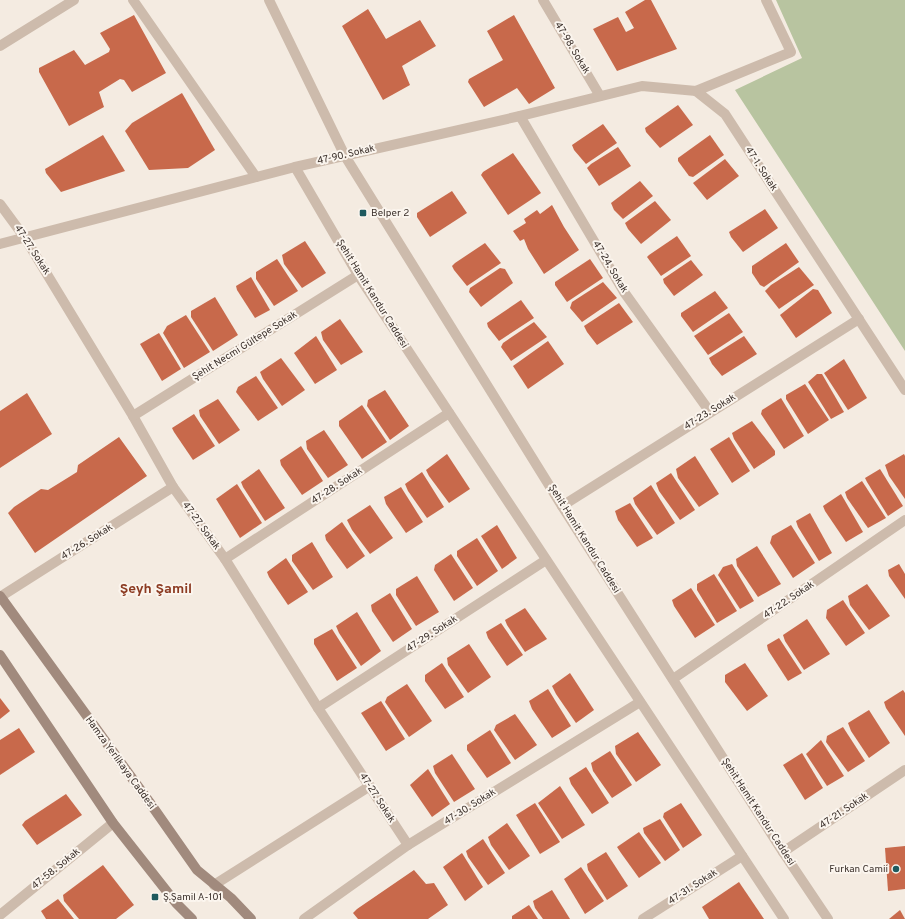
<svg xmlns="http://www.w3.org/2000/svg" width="905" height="919" font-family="Overpass,sans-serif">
<rect width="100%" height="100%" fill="#f4ebe1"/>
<path fill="#b8c4a0" d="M776 0H905V351L735 90 802 58Z"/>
<g fill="#c8694b">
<path d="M645 0H651L677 49 617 71 593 29 618 17 626 32 634 28 625 12Z"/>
<path d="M368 9 386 39 420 20 436 46 402 66 410 85 383 100 342 26Z"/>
<path d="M134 15 166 73 132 92 124 80 120 79 99 92 104 107 69 126 39 72V68L74 50 85 65 109 52 110 49 100 33Z"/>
<path d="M514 15 555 88 529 104 517 88 484 107 468 82 469 79 503 60 487 31Z"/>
<path d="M182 93 215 150 188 168 149 170 125 131 132 123Z"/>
<path d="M678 105 693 125 660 148 646 132 645 128Z"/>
<path d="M603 124 617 143 586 164 574 150 572 145Z"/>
<path d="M103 135 125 171 61 192 46 173 45 169Z"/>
<path d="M710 135 724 155 693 177 689 176 678 161V158Z"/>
<path d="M618 147 631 166 599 186 587 168 591 164Z"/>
<path d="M513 153 541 193 508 215 481 175 483 172Z"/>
<path d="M725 159 739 176 707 200 693 183Z"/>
<path d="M640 181 653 196 623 219 614 210 611 203Z"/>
<path d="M452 191 467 213 430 237 417 217V213Z"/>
<path d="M655 201 671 220 641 244 628 229 625 223Z"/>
<path d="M552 205 564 227 579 250 544 274 528 249 524 239 520 241 513 231 526 223 524 219 537 210 540 214Z"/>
<path d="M765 209 778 228 743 252 731 237 729 232Z"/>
<path d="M677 236 691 256 661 276 647 257 649 255Z"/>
<path d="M305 241 326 273 302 288 284 264 282 255Z"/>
<path d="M485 243 501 263 467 286 454 270 452 266 455 263Z"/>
<path d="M786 243 799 262 764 287 760 285 752 273V266Z"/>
<path d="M277 259 298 291 274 306 256 279V272Z"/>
<path d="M590 259 603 278 567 302 555 285V282Z"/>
<path d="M691 260 703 275 674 296 664 283 663 279Z"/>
<path d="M799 267 814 285 779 309 765 291 771 285Z"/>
<path d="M500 268 505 269 513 283 481 307 469 292 470 288Z"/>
<path d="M251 277 270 310 255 318 237 290 236 286Z"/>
<path d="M603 282 617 298 582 322 570 308 572 302Z"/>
<path d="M813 289 818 290 832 313 796 338 780 315Z"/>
<path d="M715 291 728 308 693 332 681 316V313Z"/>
<path d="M215 297 238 335 213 351 191 317V311Z"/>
<path d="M521 300 534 318 499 341 488 327 487 323Z"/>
<path d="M619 303 633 322 597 345 587 332 584 326Z"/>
<path d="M729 313 743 332 708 355 694 336Z"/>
<path d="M186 315 210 352 184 368 163 333 167 326Z"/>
<path d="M340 319 363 352 341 365 323 340 321 332Z"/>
<path d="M534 322 547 337 511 361 501 347 503 343Z"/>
<path d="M159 333 181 369 162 381 140 344Z"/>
<path d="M316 336 337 370 315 384 294 353Z"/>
<path d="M744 336 757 354 722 376 712 364 709 358Z"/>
<path d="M548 341 564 364 528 389 513 366Z"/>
<path d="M281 358 305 390 282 406 263 379 260 372Z"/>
<path d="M844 359 867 398 848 410 824 373Z"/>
<path d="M817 374H822L844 412 831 419 808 382Z"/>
<path d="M256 376 278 408 258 421 236 392 238 387Z"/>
<path d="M805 384 829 420 808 434 786 399V395Z"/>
<path d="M385 390 409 426 390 440 367 406 368 400Z"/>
<path d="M27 393 52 434 0 468V411Z"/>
<path d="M781 398 804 436 784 449 761 414 762 410Z"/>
<path d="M218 399 240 430 219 444 200 416 199 410Z"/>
<path d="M362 405 387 442 362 459 339 426V421Z"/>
<path d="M194 414 215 446 193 460 174 432 172 428Z"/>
<path d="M752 421 775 451V455L754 469 734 439 732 433Z"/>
<path d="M324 430 348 465 328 478 307 449 306 441Z"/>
<path d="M119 437 147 476 35 553 8 513 14 507 41 489 48 490 69 477 77 472 78 465Z"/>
<path d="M729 437 750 471 732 483 710 449Z"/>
<path d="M301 446 323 481 302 495 281 465 280 460Z"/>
<path d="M447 454 470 489 449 503 429 476 426 470Z"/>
<path d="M904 454 905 456V499L889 476 885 465Z"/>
<path d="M695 456 719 494 699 507 678 478 676 469Z"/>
<path d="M259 469 285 508 265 521 243 487 241 482Z"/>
<path d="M880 469 903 506 888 516 867 482 865 478Z"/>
<path d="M422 472 444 507 427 518 408 491 405 484Z"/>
<path d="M671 473 695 510 680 520 659 491 656 483Z"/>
<path d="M862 481 886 518 868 528 847 498 845 492Z"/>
<path d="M237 484 262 523 240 538 216 499Z"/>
<path d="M651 485 675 523 657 535 635 504 633 498Z"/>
<path d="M401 487 423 522 406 533 386 504 384 497Z"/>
<path d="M841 494 863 532 846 542 825 511 823 506Z"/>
<path d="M630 503 653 538 637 547 618 520 615 511Z"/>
<path d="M370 505 393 538 370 554 352 530 347 520Z"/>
<path d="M810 513 832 553 819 561 798 527 796 521Z"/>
<path d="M342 522 365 556 347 569 326 540 325 535Z"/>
<path d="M497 525 517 558 502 569 481 536Z"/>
<path d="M791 525 815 563 793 578 770 543 772 536Z"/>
<path d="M477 538 498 571 477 586 457 556V551Z"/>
<path d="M312 542 333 577 313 590 292 561V555Z"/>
<path d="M757 546 781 584 758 597 737 566 736 559Z"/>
<path d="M451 554 473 588 454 601 434 570 435 565Z"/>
<path d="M286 558 308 592 288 605 269 577 267 572Z"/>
<path d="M732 564 754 601 740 609 718 575 723 567Z"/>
<path d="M899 564 905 574V599L889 576 888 570Z"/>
<path d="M714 574 737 611 717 623 697 590V584Z"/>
<path d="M417 576 439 612 416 626 396 595V589Z"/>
<path d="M867 584 890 616 869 630 850 605 848 596Z"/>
<path d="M691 588 715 625 695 638 674 606 672 600Z"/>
<path d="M390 593 412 629 393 642 372 611 371 605Z"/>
<path d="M843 600 865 633 846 646 826 618 827 610Z"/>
<path d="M525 608 547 639 525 652 507 625 505 620Z"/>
<path d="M357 612 381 651 361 666 339 633 336 626Z"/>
<path d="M807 619 830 654 804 670 785 641 783 635Z"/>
<path d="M501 623 523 655 507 666 488 638 486 632Z"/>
<path d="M332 629 357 668 337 681 314 644V639Z"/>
<path d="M779 638 802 673 788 681 768 650 767 645Z"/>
<path d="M469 644 491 677 468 693 448 665 447 658Z"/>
<path d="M442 663 464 697 445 709 425 681V675Z"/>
<path d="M745 663 768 696 747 711 725 682V675Z"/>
<path d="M570 673 594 710 576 723 556 694 552 686Z"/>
<path d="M407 684 432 721 409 737 385 702 387 697Z"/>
<path d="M548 689 571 726 552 738 532 709 529 701Z"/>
<path d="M903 690 905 693V736L886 708 884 702Z"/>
<path d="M0 698 10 711 0 719Z"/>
<path d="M381 701 405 739 386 751 361 713Z"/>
<path d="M869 710 890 743 869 758 851 731 848 723Z"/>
<path d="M515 714 537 745 515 760 494 730 496 725Z"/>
<path d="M843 727 865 761 848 772 826 742 827 736Z"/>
<path d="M19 728 35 752 0 775V740Z"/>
<path d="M490 730 511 763 487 778 467 750V745Z"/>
<path d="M638 732 661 765 636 782 616 754 615 746Z"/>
<path d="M821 740 844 776 827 786 806 754Z"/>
<path d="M610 751 632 785 612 798 593 771 591 763Z"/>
<path d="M802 753 823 788 805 800 783 765Z"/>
<path d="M452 754 475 789 454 802 435 773 433 766Z"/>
<path d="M586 767 609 803 592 814 571 784 569 778Z"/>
<path d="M428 769 450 804 432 817 410 785Z"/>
<path d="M560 786 585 825 562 839 538 803Z"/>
<path d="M66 794 82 815 37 845 22 825 25 821Z"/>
<path d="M535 803 560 842 540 854 516 815Z"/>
<path d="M681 803 702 835 683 848 663 817 664 813Z"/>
<path d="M660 819 680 850 665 861 644 833 643 828Z"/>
<path d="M507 823 530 856 509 870 491 845 488 837Z"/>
<path d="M639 832 661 863 639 878 621 853 617 847Z"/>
<path d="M483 839 505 873 488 885 468 857 466 851Z"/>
<path d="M905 846V889L888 891 885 848Z"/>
<path d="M606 852 628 886 607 900 588 870 587 864Z"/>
<path d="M462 853 483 887 465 901 443 867Z"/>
<path d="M103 865 134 905 116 919H79L64 901 63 895Z"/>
<path d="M581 867 604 901 585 914 564 879Z"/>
<path d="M414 870 426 884 434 883 448 905 428 919H358L353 913 357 909Z"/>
<path d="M739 882 764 919H709L702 907Z"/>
<path d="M552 890 570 919H543L535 908 533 901Z"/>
<path d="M58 899 74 919H46L41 911Z"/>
<path d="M529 905 538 919H512V916Z"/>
<path d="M900 910 905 919H889Z"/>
</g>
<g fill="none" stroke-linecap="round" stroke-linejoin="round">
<g stroke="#cdbbac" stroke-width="10">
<path d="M133 0 256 177"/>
<path d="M269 0 345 156 562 506 783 852 828 919"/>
<path d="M543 0 600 96"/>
<path d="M766 0 791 52 696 91 725 114 905 390"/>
<path d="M0 46 74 0"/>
<path d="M520 116 624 292 710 412"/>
<path d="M295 167 358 275 784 919"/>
<path d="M0 204 25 238 133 416 173 487 225 559 318 708 408 845"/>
<path d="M0 244 295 167 520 116 642 86 696 91"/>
<path d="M133 416 358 275"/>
<path d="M562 506 859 319"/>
<path d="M225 559 449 413"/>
<path d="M0 597 173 487"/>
<path d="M673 679 905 520"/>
<path d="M318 708 546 560"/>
<path d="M783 852 905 770"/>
<path d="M214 885 370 786"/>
<path d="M0 915 113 823"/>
<path d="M304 919 408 845 640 702"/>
<path d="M643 919 742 856"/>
</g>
<g stroke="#a18a7d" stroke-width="10">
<path d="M0 596 150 803 197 870 231 898 251 919"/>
<path d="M0 655 113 823 176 903 192 919"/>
</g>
</g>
<g fill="#1f5a5e" stroke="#fbf5ee" stroke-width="1.5">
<rect x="359" y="209" width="8" height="8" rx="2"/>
<circle cx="896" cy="869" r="4"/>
<rect x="151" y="893" width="8" height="8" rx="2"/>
</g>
<g text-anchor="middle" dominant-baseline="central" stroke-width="4" stroke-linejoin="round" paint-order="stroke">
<g font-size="10" fill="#3b302b" stroke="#fbf5ee">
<text transform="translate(572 48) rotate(59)">47-98. Sokak</text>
<text transform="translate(346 155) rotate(-13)">47-90. Sokak</text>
<text transform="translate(761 169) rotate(57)">47-1. Sokak</text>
<text transform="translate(32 250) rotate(57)">47-27. Sokak</text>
<text transform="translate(610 267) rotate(59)">47-24. Sokak</text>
<text transform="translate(372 294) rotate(58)">Şehit Hamit Kandur Caddesi</text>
<text transform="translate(245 346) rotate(-32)">Şehit Necmi Gültepe Sokak</text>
<text transform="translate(710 412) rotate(-32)">47-23. Sokak</text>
<text transform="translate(337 486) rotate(-33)">47-28. Sokak</text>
<text transform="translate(201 526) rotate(54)">47-27. Sokak</text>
<text transform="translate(584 539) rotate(58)">Şehit Hamit Kandur Caddesi</text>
<text transform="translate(87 542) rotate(-32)">47-26. Sokak</text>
<text transform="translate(789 600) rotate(-34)">47-22. Sokak</text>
<text transform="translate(432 634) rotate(-33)">47-29. Sokak</text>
<text transform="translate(120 763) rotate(54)">Hamza Yerlikaya Caddesi</text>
<text transform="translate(377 798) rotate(57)">47-27. Sokak</text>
<text transform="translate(470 807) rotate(-32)">47-30. Sokak</text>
<text transform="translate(844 811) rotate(-34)">47-21. Sokak</text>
<text transform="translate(758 812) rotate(57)">Şehit Hamit Kandur Caddesi</text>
<text transform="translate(56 869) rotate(-39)">47-58. Sokak</text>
<text transform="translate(693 887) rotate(-33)">47-31. Sokak</text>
</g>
<g font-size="10" fill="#3b302b" stroke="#fbf5ee" text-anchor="start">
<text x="371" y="213">Belper 2</text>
<text x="888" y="869" text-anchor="end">Furkan Camii</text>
<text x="163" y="897">Ş.Şamil A-101</text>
</g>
<g font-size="14" font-weight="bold" fill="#8c3b22" stroke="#fbf5ee">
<text x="156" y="589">Şeyh Şamil</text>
</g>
</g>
</svg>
